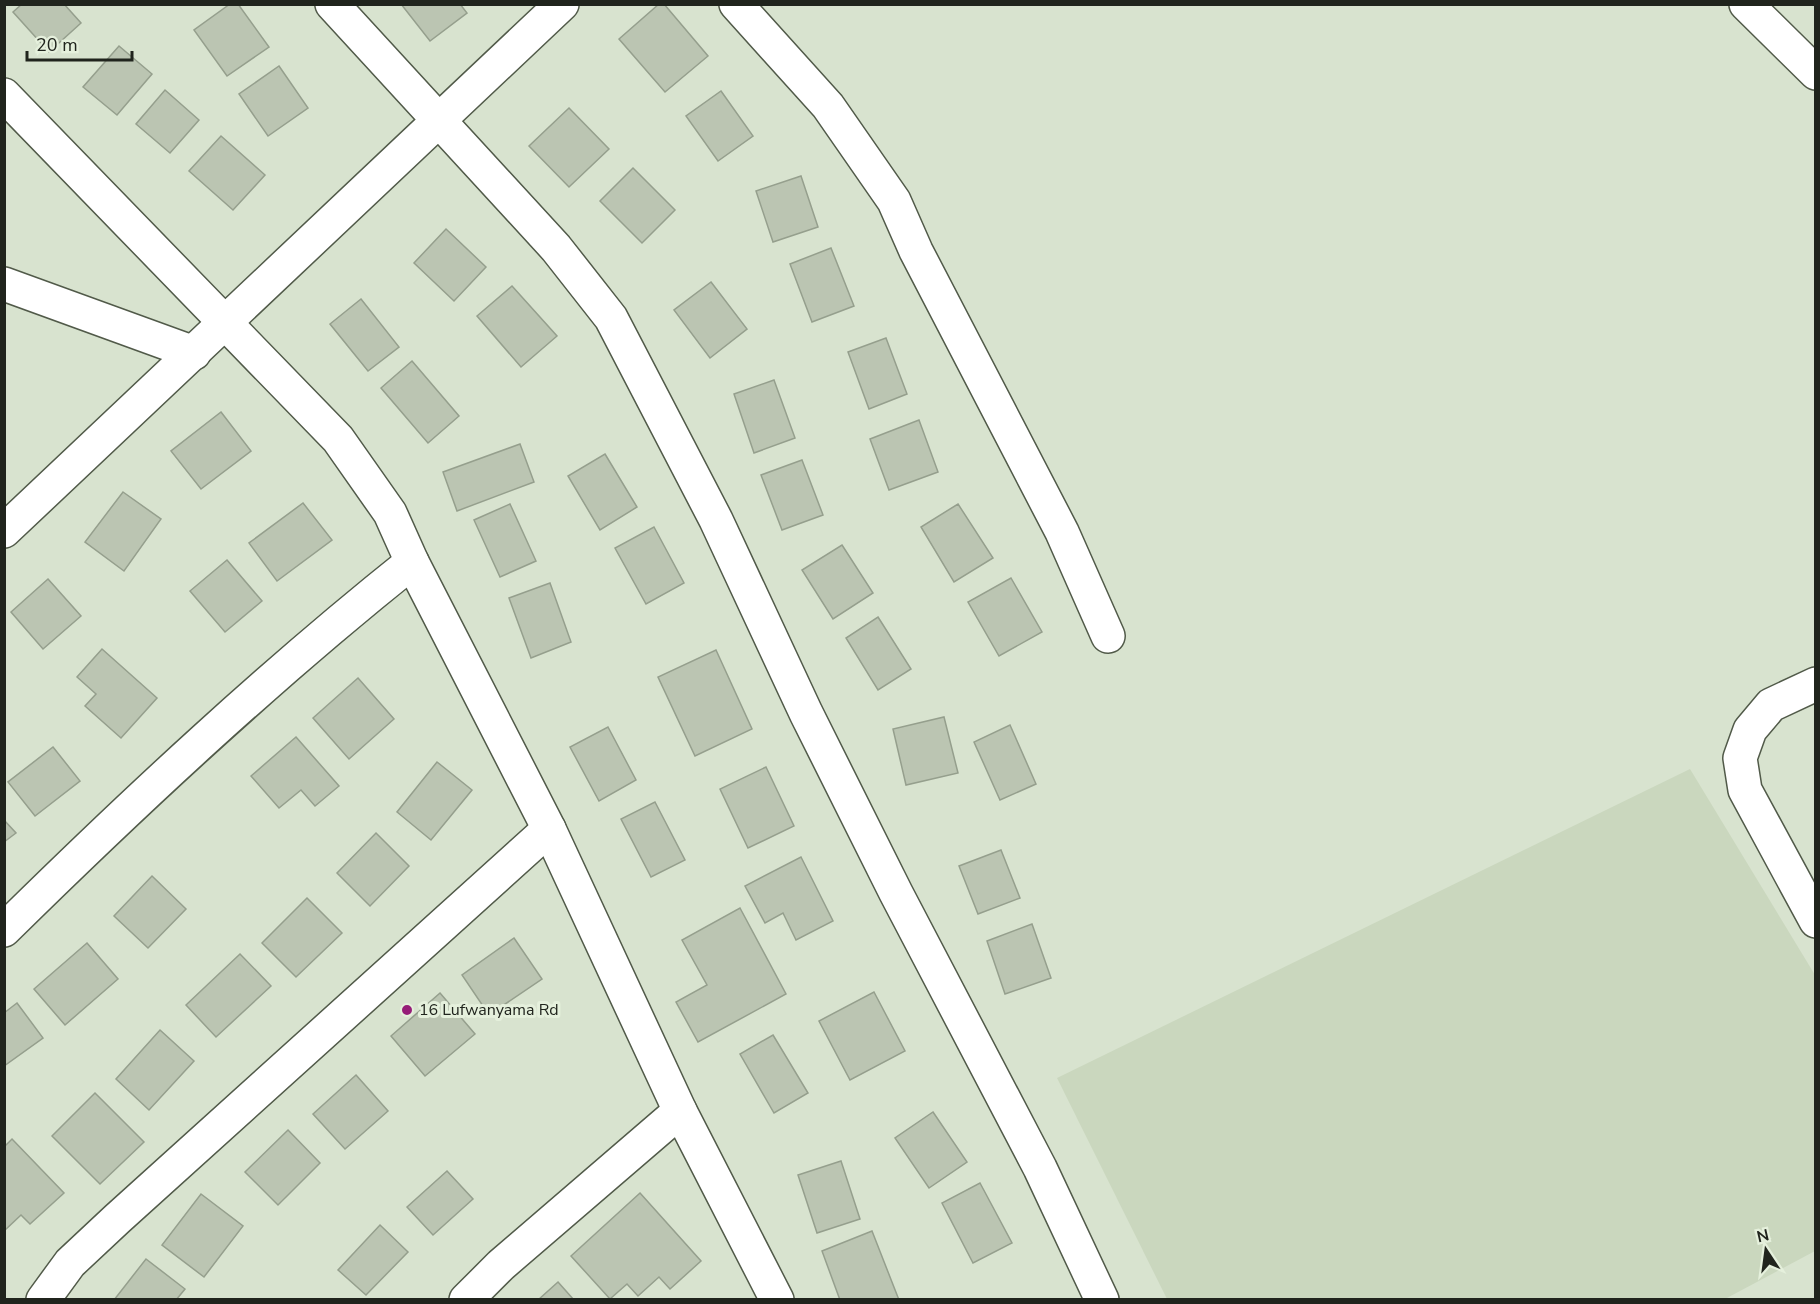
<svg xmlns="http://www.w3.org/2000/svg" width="1820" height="1304" font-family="'Nunito Sans',sans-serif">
<rect width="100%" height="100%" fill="#d8e3cf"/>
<path fill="#cad7be" d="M1690 769 1815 975V1251L1725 1299H1167L1057 1078Z"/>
<g fill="#bbc5b2" stroke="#959f8d" stroke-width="1.5">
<path d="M22 4H64L81 23 49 52 13 12Z"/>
<path d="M230 4H238L269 47 227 76 194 30Z"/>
<path d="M401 4H460L467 13 430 41Z"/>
<path d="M659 4H664L708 56 665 92 619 39Z"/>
<path d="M119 46 152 74 117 115 83 87Z"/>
<path d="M279 66 308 108 268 136 239 94Z"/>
<path d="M165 90 199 120 170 153 136 124Z"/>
<path d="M721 91 753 136 718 161 686 116Z"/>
<path d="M569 108 609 149 569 187 529 146Z"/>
<path d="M221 136 265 175 233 210 189 171Z"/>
<path d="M633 168 675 210 642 243 600 201Z"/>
<path d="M801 176 818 227 773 242 756 191Z"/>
<path d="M446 229 486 267 454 301 414 263Z"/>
<path d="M831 248 854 306 812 322 790 264Z"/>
<path d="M711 282 747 329 710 358 674 310Z"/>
<path d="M512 286 557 336 521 367 477 316Z"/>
<path d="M361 299 399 347 368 371 330 324Z"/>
<path d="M886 338 907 394 869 409 848 352Z"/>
<path d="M412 361 459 416 428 443 381 388Z"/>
<path d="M774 380 795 438 754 453 734 394Z"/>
<path d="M221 412 251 451 201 489 171 451Z"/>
<path d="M919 420 938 472 889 490 870 439Z"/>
<path d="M520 444 534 482 457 511 443 472Z"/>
<path d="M605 454 637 507 600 530 568 476Z"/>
<path d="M802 460 823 515 782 530 761 475Z"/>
<path d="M123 492 161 519 124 571 85 542Z"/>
<path d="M303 503 332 540 277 581 249 543Z"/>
<path d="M510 504 536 561 500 577 474 520Z"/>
<path d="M958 504 993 558 954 582 921 527Z"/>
<path d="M654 527 684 583 646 604 615 548Z"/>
<path d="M842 545 873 593 833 619 802 570Z"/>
<path d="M227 560 262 601 225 632 190 591Z"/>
<path d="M1011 578 1042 632 999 656 968 602Z"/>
<path d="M48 579 81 616 43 649 11 612Z"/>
<path d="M550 583 571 642 531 658 509 598Z"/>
<path d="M878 617 911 669 878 690 846 638Z"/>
<path d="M102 649 157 698 121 738 85 706 96 694 77 677Z"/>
<path d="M716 650 752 729 695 756 658 677Z"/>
<path d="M358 678 394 719 349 759 313 718Z"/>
<path d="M944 717 958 773 906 785 893 729Z"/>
<path d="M1010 725 1036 784 1000 800 974 742Z"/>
<path d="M608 727 636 780 599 801 570 747Z"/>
<path d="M296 737 339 786 315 806 301 790 279 808 251 776Z"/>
<path d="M53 747 80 781 35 816 8 782Z"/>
<path d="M437 762 472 790 431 840 397 812Z"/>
<path d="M766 767 794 826 748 848 720 789Z"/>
<path d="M655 802 685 860 651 877 621 819Z"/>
<path d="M4 820 16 833 4 842Z"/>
<path d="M376 833 409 866 370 906 337 873Z"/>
<path d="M1001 850 1020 898 978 914 959 866Z"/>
<path d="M801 857 833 921 796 940 783 913 765 923 745 886Z"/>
<path d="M152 876 186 909 148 948 114 916Z"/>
<path d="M307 898 342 933 296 977 262 943Z"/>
<path d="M740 908 786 994 698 1042 676 1002 707 985 682 940Z"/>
<path d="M1032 924 1051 978 1005 994 987 941Z"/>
<path d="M514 938 542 979 489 1015 462 975Z"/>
<path d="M87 943 118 979 65 1025 34 989Z"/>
<path d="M240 954 271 986 216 1037 186 1005Z"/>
<path d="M874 992 905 1051 850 1080 819 1021Z"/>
<path d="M440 993 475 1034 425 1076 391 1036Z"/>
<path d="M17 1003 43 1038 4 1066V1013Z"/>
<path d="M160 1030 194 1061 149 1110 116 1079Z"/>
<path d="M773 1035 808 1093 774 1113 740 1054Z"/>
<path d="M356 1075 388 1111 345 1149 313 1114Z"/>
<path d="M95 1093 144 1142 100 1184 52 1136Z"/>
<path d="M933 1112 967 1162 929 1188 895 1138Z"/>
<path d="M288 1130 320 1163 278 1205 245 1172Z"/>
<path d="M12 1139 64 1193 30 1224 21 1215 4 1231V1147Z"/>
<path d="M841 1161 860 1219 817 1233 798 1175Z"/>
<path d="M447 1171 473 1199 433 1235 407 1207Z"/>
<path d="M980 1183 1012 1243 973 1263 942 1203Z"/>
<path d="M640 1193 701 1261 670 1289 659 1277 638 1296 627 1284 610 1299 571 1256Z"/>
<path d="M201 1194 243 1226 204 1277 162 1245Z"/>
<path d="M380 1225 408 1252 366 1295 338 1270Z"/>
<path d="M872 1231 899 1300H840L822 1251Z"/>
<path d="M146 1259 185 1289 176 1300H114Z"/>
<path d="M558 1282 574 1300H538Z"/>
</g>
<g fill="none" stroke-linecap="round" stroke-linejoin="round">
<g stroke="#515a49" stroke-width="36">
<g id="minor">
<path d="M332 4 556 248 611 318 716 520 806 713 896 893 1040 1168 1102 1300"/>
<path d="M736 4 828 106 894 201 916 251 1062 532 1108 636"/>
<path d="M1746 4 1816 73"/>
<path d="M4 95 338 439 390 513 412 562 549 829 680 1111 777 1300"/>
<path d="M4 284 194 353"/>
<path d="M4 531 562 4"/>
<path d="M1816 684 1771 705 1750 730 1740 758 1745 790 1816 921"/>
<path d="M4 930C135 801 269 676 412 562"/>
<path d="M43 1300 70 1263 117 1219 549 829"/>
<path d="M466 1300 501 1265 680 1111"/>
</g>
</g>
<use href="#minor" stroke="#fff" stroke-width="33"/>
</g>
<circle fill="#961d78" stroke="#e5f0dc" stroke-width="2" cx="407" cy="1010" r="6"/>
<g text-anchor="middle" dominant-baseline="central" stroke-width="6" stroke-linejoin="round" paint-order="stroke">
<g font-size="16" fill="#20241d" stroke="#e5f0dc" text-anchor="start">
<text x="419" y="1010">16 Lufwanyama Rd</text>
</g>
</g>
<rect width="1820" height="1304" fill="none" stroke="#20241d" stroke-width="12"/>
<g transform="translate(1766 1250) rotate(347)" stroke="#e5f0dc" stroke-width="4.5" paint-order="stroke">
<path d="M0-4.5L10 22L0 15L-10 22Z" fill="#20241d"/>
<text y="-9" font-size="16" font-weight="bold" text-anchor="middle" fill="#20241d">N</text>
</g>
<path d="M27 51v9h105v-9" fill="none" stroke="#20241d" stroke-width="3"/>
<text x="36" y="51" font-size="18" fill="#20241d" stroke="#e5f0dc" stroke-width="4.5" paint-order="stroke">20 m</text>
</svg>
